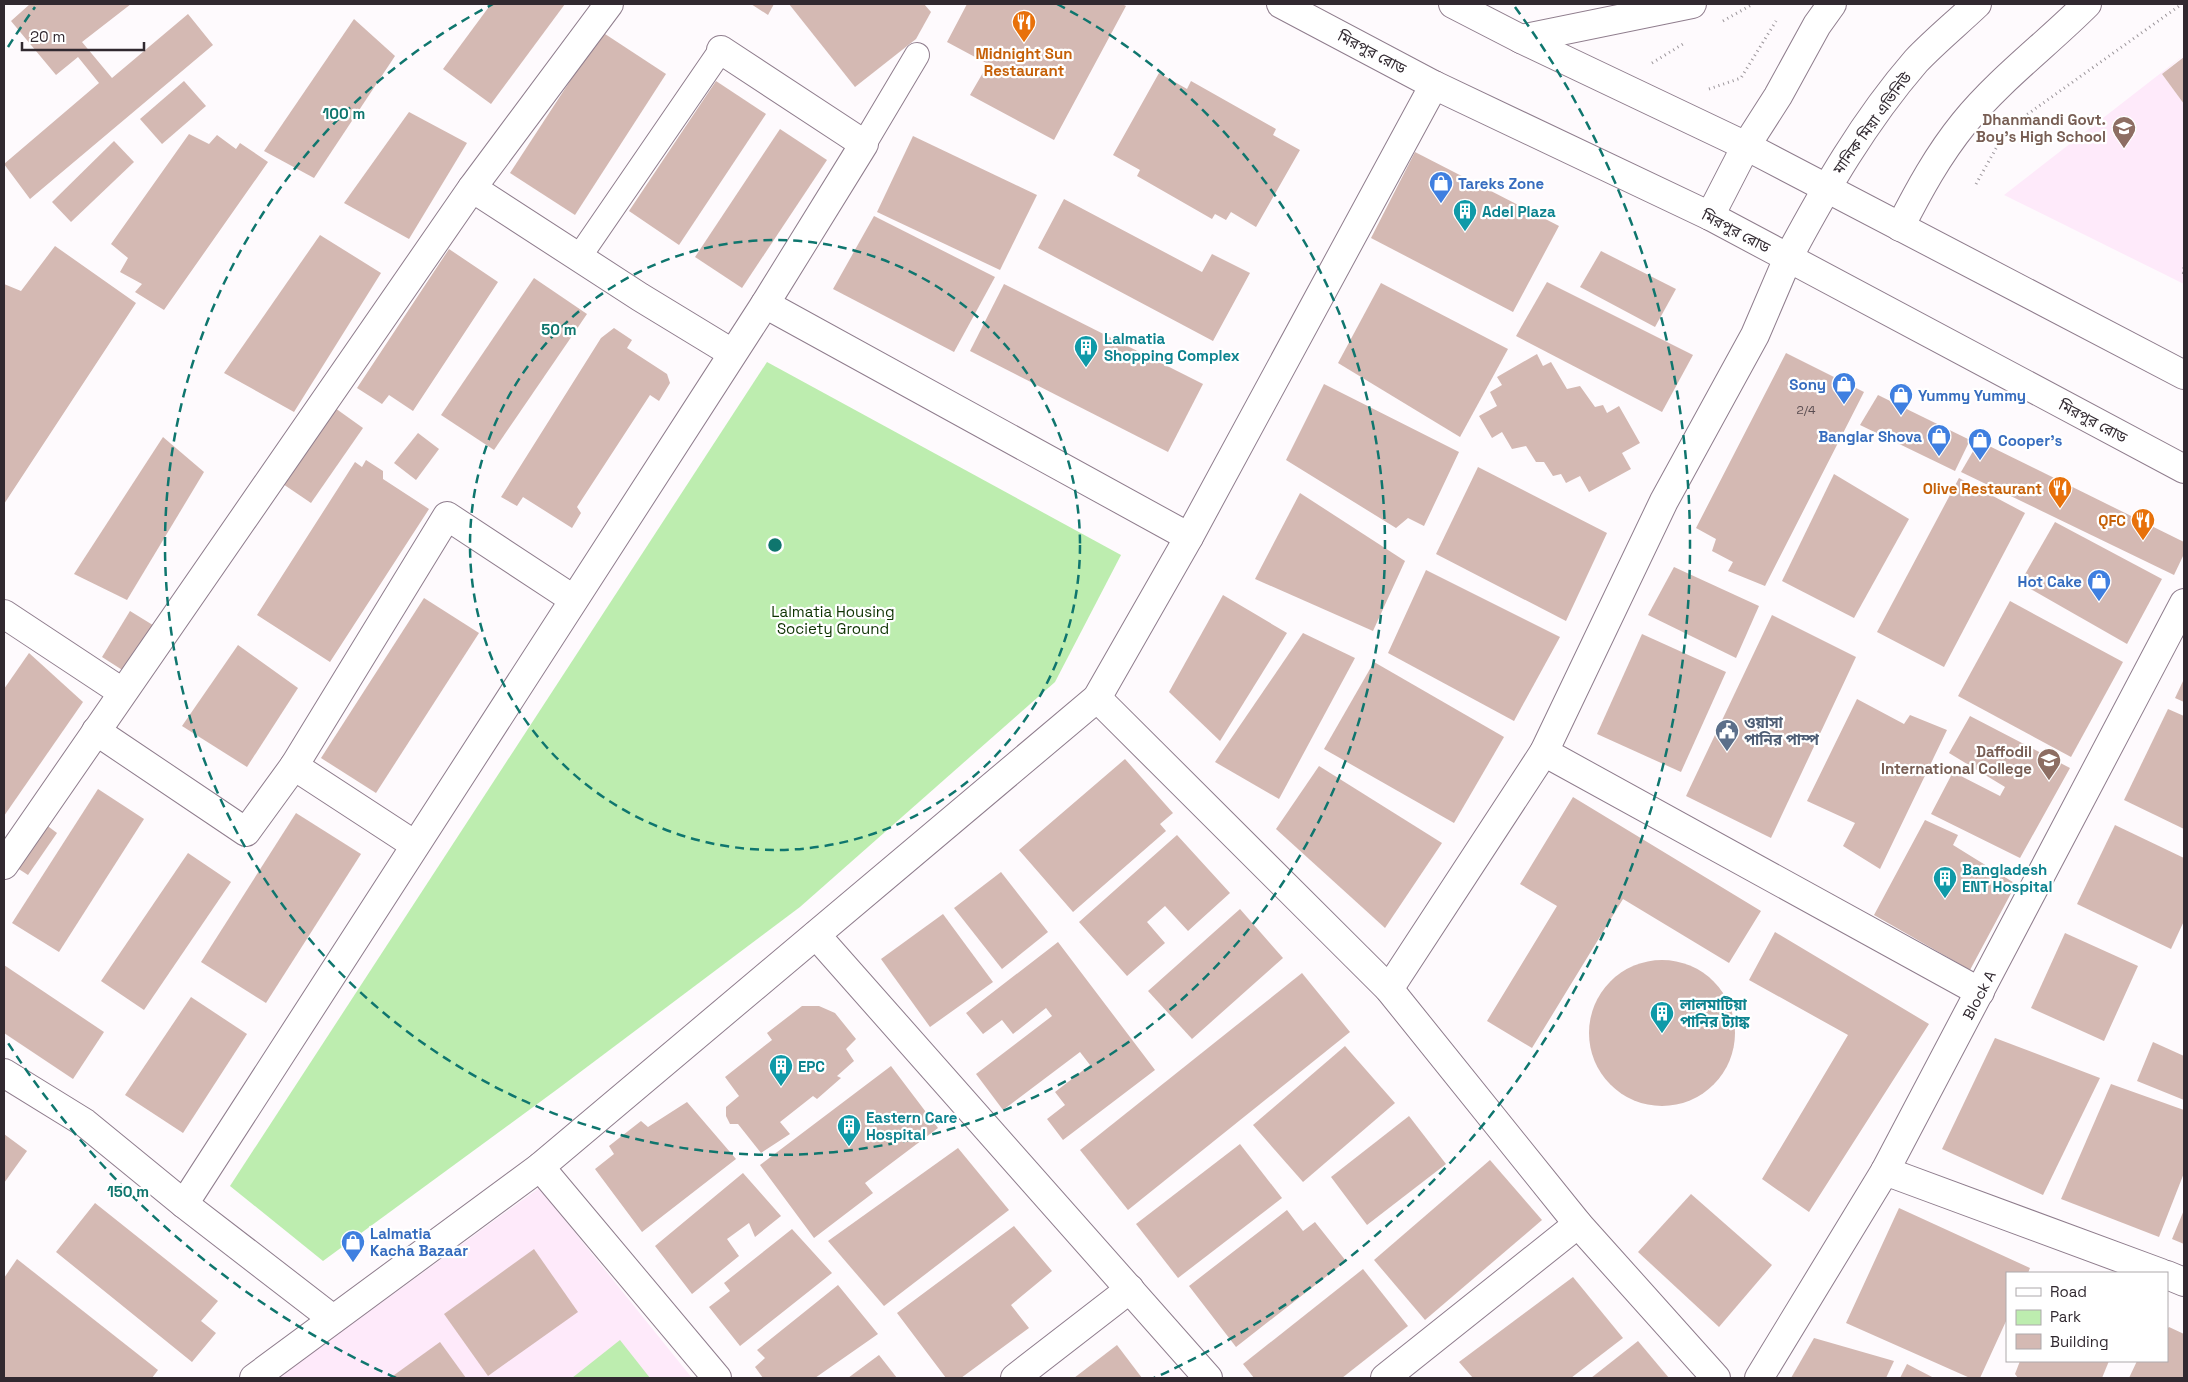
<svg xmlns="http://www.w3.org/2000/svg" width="2188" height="1382" font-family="'Space Grotesk','Noto Sans Bengali',sans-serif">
<rect width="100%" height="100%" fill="#fefafd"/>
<g fill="#feeafa">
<path d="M2184 55 2162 74 2184 104V284L2004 195Z"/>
<path d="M539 1188 692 1378H278Z"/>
</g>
<g fill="#bdedaf">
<path d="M767 362 1121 555 1055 682 800 907 559 1088 323 1261 230 1186Z"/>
<path d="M620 1340 650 1378H572Z"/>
</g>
<g fill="#d4b9b3">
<path d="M30 4H131L82 42 112 78 188 14 213 45 30 199 4 164 99 83 78 57 56 75 11 21Z"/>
<path d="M491 4H565L491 104 443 69Z"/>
<path d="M751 4H774L768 15Z"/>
<path d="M789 4H924L931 12 916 39 855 87Z"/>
<path d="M967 4H1122L1126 6 1054 140 970 95 988 64 947 42Z"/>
<path d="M354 19 395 56 314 178 264 151Z"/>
<path d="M602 32 666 74 575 215 510 173Z"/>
<path d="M2184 57V104L2162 74Z"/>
<path d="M1159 73 1187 89 1191 81 1276 129 1273 135 1300 150 1256 227 1231 212 1226 220 1215 214 1212 219 1137 176 1140 170 1113 155Z"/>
<path d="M184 81 206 106 162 144 140 119Z"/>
<path d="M716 81 766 114 679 245 629 211Z"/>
<path d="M409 112 467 143 409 239 344 203Z"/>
<path d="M780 129 827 160 742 288 695 257Z"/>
<path d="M189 134 209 144 217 135 236 149 240 143 268 162 164 310 135 292 142 284 120 272 128 258 111 244Z"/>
<path d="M913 136 1037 195 1000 270 877 212Z"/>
<path d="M114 141 134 162 71 222 52 202Z"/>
<path d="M1415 152 1559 226 1513 312 1371 238Z"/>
<path d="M1064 199 1202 272 1212 254 1250 273 1213 341 1038 248Z"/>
<path d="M874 216 995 277 954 352 833 289Z"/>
<path d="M320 235 381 273 294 412 224 373Z"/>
<path d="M55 246 136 303 4 504V284L21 291Z"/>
<path d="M449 249 498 282 413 411 389 395 382 404 357 388Z"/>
<path d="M1601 251 1676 289 1655 327 1580 287Z"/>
<path d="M534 278 587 314 494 450 441 415Z"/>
<path d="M1547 282 1693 355 1662 412 1516 336Z"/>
<path d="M1381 283 1508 349 1460 437 1338 363Z"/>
<path d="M1004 284 1203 384 1168 452 970 351Z"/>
<path d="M614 328 632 340 627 348 667 374 670 383 659 401 650 395 577 507 581 513 572 528 523 497 517 506 501 497 601 338Z"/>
<path d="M1786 353 1864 392 1765 586 1728 571 1733 562 1712 551 1716 539 1696 528Z"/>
<path d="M1537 354 1543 366 1551 362 1567 389 1580 386 1595 407 1603 405 1607 413 1619 406 1640 443 1622 453 1631 469 1589 492 1580 476 1566 483 1561 474 1553 476 1544 462H1536L1526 446 1512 449 1502 432 1492 438 1479 416 1497 406 1490 392 1502 385 1497 377Z"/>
<path d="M1324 384 1459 452 1424 526 1408 518 1396 528 1286 460Z"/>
<path d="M1878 395 1970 440 1955 471 1860 425Z"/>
<path d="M335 408 363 428 311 503 283 484Z"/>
<path d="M418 433 439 449 416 480 394 463Z"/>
<path d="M163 437 204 472 127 600 74 574Z"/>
<path d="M1979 441 2184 542V554L2174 575 1961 472Z"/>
<path d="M366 460 383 471V479L429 509 330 662 257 615 355 462 362 467Z"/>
<path d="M1478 467 1607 533 1566 621 1436 554Z"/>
<path d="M1834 474 1909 519 1854 618 1782 581Z"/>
<path d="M1959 478 2025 513 1944 667 1877 632Z"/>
<path d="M1300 493 1405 561 1373 631 1255 579Z"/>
<path d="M2055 522 2162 579 2127 644 2020 583Z"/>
<path d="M1674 567 1759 606 1736 658 1648 615Z"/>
<path d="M1426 570 1560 637 1514 721 1388 653Z"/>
<path d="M1223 595 1287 633 1220 741 1169 692Z"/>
<path d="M424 598 479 633 376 793 321 758Z"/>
<path d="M2010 601 2123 662 2071 757 1958 696Z"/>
<path d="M130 611 156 627 127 673 102 657Z"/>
<path d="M1772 615 1856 657 1771 838 1686 796Z"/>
<path d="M1303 633 1355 658 1279 799 1215 762Z"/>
<path d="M1642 634 1726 672 1681 772 1597 734Z"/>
<path d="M238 645 298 688 247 767 182 726Z"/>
<path d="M29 653 83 702 4 816V689Z"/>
<path d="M1374 662 1504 737 1454 823 1324 749Z"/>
<path d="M2184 679V702L2175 698Z"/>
<path d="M1857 699 1904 724 1910 715 1947 730 1880 869 1843 846 1855 823 1807 801Z"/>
<path d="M2168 709 2184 716V829L2124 800Z"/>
<path d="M1970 716 2070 768 2020 858 1931 814 1953 772 2000 796 2005 787 1949 753Z"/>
<path d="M1125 759 1173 813 1160 824 1166 831 1073 912 1019 850Z"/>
<path d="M1319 766 1442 843 1385 928 1276 829Z"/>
<path d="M98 789 144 819 59 952 12 923Z"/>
<path d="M1573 797 1761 911 1729 963 1623 899 1532 1048 1487 1021 1557 906 1520 884Z"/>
<path d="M296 813 361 854 266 1003 201 962Z"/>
<path d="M1925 820 1958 835 1953 845 2016 884 1970 970 1874 915Z"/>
<path d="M41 821 57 833 28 875 11 864Z"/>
<path d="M2115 825 2184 858V921L2171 949 2077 904Z"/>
<path d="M1177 835 1230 893 1188 931 1165 906 1147 922 1165 943 1127 976 1079 922Z"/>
<path d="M188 853 231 882 144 1010 101 981Z"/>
<path d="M1001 872 1048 932 1002 969 954 908Z"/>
<path d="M1240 909 1283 958 1192 1039 1148 991Z"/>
<path d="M943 914 993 982 930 1027 881 959Z"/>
<path d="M1775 932 1929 1024 1809 1212 1762 1179 1848 1035 1749 980Z"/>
<path d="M2065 933 2138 966 2104 1041 2031 1008Z"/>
<path d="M1058 942 1155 1070 1063 1140 1047 1119 1065 1105 1055 1092 1090 1065 1080 1052 1003 1110 976 1074 1052 1016 1046 1008 1013 1034 1002 1020 983 1034 966 1013Z"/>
<circle cx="1662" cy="1033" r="73"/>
<path d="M4 965 104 1032 73 1079 4 1033Z"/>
<path d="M1302 973 1350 1032 1128 1210 1080 1150Z"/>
<path d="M191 997 247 1034 183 1133 125 1095Z"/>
<path d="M802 1006H819L835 1013 856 1039 846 1049 854 1061 837 1076 841 1078 817 1099 813 1096 780 1122 790 1134 761 1153 738 1124H730L726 1116V1107L739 1096 725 1077 772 1040 767 1033Z"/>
<path d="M1995 1038 2100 1078 2043 1195 1942 1149Z"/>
<path d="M2153 1042 2184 1056V1100L2137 1081Z"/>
<path d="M1345 1046 1395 1103 1303 1182 1253 1125Z"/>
<path d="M891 1066 938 1128 865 1183 873 1193 814 1238 760 1165Z"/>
<path d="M2111 1084 2184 1110V1173L2159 1237 2061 1199Z"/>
<path d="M687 1102 736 1159 642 1232 595 1169 614 1154 609 1146 641 1121 648 1127Z"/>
<path d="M1409 1116 1446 1164 1367 1225 1331 1177Z"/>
<path d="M4 1134 27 1151 4 1183Z"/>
<path d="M1240 1144 1282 1198 1178 1278 1136 1224Z"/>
<path d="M958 1148 1009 1210 884 1306 828 1241Z"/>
<path d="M1490 1160 1542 1220 1425 1320 1374 1260Z"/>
<path d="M743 1173 781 1216 755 1237 749 1223 727 1239 739 1256 692 1294 655 1246Z"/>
<path d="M1691 1194 1772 1265 1719 1327 1638 1252Z"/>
<path d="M95 1203 218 1301 201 1321 216 1333 192 1362 56 1252Z"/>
<path d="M1899 1208 2030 1268 2028 1273H2007V1319L1980 1378H1970L1846 1323Z"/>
<path d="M1287 1210 1303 1231 1315 1222 1346 1261 1236 1347 1189 1286Z"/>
<path d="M2184 1210V1244L2172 1239Z"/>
<path d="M1014 1226 1052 1271 1011 1305 1029 1328 961 1378H946L897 1313Z"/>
<path d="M792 1229 832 1273 740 1346 709 1307 730 1291 724 1283Z"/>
<path d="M534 1249 578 1312 488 1376 444 1314Z"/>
<path d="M17 1259 158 1370 152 1378H4V1278Z"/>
<path d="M1363 1269 1408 1326 1342 1378H1254L1243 1364Z"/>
<path d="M1573 1277 1623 1338 1571 1378H1473L1459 1362Z"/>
<path d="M838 1285 878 1334 815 1378H763L755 1367 765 1358 757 1350Z"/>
<path d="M2169 1327 2184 1334V1378H2129L2137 1361H2167V1329Z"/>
<path d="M1814 1338 1894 1361 1886 1378H1791Z"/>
<path d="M1638 1341 1669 1378H1591Z"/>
<path d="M440 1342 466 1378H390Z"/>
<path d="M1117 1345 1142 1378H1074Z"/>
<path d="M879 1355 897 1378H848Z"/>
<path d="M2020 1361H2109L2102 1378H2018L2015 1374Z"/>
<path d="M1907 1364 1934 1378H1900Z"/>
</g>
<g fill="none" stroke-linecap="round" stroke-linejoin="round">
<g stroke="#8f7d8d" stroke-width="26">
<g id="service">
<path d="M864 144 917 55"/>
<path d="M579 257 721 50"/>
</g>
</g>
<g stroke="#8f7d8d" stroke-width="30">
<g id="minor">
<path d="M721 50 864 144 765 304"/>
<path d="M472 188 609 4"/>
<path d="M4 614 122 692"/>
<path d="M1097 698 1389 989 1578 1224 1716 1378"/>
<path d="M96 731 246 832 294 766 447 516 573 599"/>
<path d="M1544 752 1980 992"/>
<path d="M294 766 415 845"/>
<path d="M4 865 472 188 640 297 732 353"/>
<path d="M816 935 1208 1378"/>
<path d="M1389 989 1544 752 1664 501 1755 335 1788 258"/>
<path d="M4 1073 85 1123 184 1204"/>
<path d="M540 1167 717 1378"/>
<path d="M1885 1171 2161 1273"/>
<path d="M2167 1275 2184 1282"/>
<path d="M333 1319 184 1204 765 304 1189 537"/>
<path d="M254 1378 540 1167 1097 698 1189 537 1434 85"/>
<path d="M1015 1378 1130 1289"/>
<path d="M1385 1378 1578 1224"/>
<path d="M1759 1378 1885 1171 2184 603"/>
</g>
</g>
<g stroke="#8f7d8d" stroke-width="30">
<g id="trunk">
<path d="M1281 4 1434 85 1710 216 2184 469"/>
<path d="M1453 4 1521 39 1746 146 2184 375"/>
<path d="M1521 39 1692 4"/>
<path d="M1710 216 1746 146 1778 96 1817 25 1832 4"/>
<path d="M1900 227C1919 190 1938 155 1964 123 2000 79 2047 44 2087 4"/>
<path d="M1788 258C1825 189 1864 121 1916 61 1935 41 1957 23 1977 4"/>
</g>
</g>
<g stroke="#9c969b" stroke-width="3" stroke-dasharray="1 4" stroke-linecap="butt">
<path d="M1723 21 1753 4"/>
<path d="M1652 63 1683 44"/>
<path d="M1709 89 1741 78 1776 21"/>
<path d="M2011 126 2182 4"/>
<path d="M1976 184 2003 136"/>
<path d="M2184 268 2182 272 2184 273"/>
</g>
<use href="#service" stroke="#fff" stroke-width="24"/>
<use href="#minor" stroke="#fff" stroke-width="28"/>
<use href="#trunk" stroke="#fff" stroke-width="28"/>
</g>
<g fill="none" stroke="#0f766e" stroke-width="2.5" stroke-dasharray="9 6">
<circle cx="775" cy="545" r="305"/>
<path d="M1057 4A610 610 0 1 1 493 4"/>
<path d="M396 1378A915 915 0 0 1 8 1043M8 47A915 915 0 0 1 35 7M1515 7A915 915 0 0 1 1154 1378"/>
</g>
<defs>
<g id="restaurant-pin" transform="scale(1.25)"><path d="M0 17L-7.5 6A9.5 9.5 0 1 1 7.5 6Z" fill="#e8710a" stroke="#fff"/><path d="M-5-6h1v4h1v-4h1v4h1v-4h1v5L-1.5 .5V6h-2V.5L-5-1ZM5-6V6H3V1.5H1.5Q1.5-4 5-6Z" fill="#fff"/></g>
<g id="school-pin" transform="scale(1.25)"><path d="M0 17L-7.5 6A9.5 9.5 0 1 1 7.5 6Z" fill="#8d6e63" stroke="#fff"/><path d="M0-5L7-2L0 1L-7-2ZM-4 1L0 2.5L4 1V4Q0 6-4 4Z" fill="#fff"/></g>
<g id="shop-pin" transform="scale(1.25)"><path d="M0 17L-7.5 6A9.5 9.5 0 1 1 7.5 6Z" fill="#3f7fe0" stroke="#fff"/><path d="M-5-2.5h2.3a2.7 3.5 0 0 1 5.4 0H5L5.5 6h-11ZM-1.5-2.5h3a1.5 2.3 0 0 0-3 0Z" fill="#fff"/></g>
<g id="building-pin" transform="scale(1.25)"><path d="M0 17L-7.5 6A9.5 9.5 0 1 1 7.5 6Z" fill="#0f9aa8" stroke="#fff"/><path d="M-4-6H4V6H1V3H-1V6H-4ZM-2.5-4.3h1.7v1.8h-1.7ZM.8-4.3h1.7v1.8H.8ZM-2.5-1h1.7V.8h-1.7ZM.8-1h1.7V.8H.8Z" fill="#fff"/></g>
<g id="civic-pin" transform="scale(1.25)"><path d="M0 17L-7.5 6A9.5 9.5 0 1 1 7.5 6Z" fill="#5c6f8a" stroke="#fff"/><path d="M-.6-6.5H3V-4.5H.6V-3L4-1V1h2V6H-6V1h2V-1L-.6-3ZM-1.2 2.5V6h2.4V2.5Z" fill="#fff"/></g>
<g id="university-pin" transform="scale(1.25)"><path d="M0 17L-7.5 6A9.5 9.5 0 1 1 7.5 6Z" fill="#8d6e63" stroke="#fff"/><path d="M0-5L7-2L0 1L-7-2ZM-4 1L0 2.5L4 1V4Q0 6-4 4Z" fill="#fff"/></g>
</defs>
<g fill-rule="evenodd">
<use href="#restaurant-pin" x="1024" y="22"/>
<use href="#school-pin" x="2124" y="128"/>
<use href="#shop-pin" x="1441" y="183"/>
<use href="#building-pin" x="1465" y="211"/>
<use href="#building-pin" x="1086" y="347"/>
<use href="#shop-pin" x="1844" y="384"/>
<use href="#shop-pin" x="1901" y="395"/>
<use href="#shop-pin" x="1939" y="436"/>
<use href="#shop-pin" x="1980" y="440"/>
<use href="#restaurant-pin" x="2060" y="488"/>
<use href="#restaurant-pin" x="2143" y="520"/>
<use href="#shop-pin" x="2099" y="581"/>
<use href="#civic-pin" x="1727" y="731"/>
<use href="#university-pin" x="2049" y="760"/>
<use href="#building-pin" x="1945" y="878"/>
<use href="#building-pin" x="1662" y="1013"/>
<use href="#building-pin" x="781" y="1066"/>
<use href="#building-pin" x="849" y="1126"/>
<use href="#shop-pin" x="353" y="1242"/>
</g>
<g text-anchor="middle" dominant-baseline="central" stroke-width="4.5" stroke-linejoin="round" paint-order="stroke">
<g font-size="12" fill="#5a4d51">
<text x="1806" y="410">2/4</text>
</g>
<g font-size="15" fill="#312930" stroke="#fff">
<text transform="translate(1372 52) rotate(28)">মিরপুর রোড</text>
<text transform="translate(1872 123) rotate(-54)">মানিক মিয়া এভিনিউ</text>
<text transform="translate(1736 231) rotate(28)">মিরপুর রোড</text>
<text transform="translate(2093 421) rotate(28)">মিরপুর রোড</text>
<text transform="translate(1979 995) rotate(-62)">Block A</text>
</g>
<g font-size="15" font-weight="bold" fill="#c56008" stroke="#fff" text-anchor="end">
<text x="1024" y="53" text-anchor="middle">Midnight Sun<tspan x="1024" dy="17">Restaurant</tspan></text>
<text x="2042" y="488">Olive Restaurant</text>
<text x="2126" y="520">QFC</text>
</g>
<g font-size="15" font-weight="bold" fill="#785e54" stroke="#fff" text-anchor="end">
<text x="2106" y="119">Dhanmandi Govt.<tspan x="2106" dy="17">Boy's High School</tspan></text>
<text x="2032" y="751">Daffodil<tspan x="2032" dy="17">International College</tspan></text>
</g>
<g font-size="15" font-weight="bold" fill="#366cbe" stroke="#fff" text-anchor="start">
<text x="1458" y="183">Tareks Zone</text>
<text x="1826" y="384" text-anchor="end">Sony</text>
<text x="1918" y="395">Yummy Yummy</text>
<text x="1922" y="436" text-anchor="end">Banglar Shova</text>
<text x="1998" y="440">Cooper's</text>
<text x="2082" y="581" text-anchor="end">Hot Cake</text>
<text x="370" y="1233">Lalmatia<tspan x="370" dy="17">Kacha Bazaar</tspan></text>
</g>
<g font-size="15" font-weight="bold" fill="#0d838f" stroke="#fff" text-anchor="start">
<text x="1482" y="211">Adel Plaza</text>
<text x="1104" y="338">Lalmatia<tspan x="1104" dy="17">Shopping Complex</tspan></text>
<text x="1962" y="869">Bangladesh<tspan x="1962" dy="17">ENT Hospital</tspan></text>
<text x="1680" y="1004">লালমাটিয়া<tspan x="1680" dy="17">পানির ট্যাঙ্ক</tspan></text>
<text x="798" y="1066">EPC</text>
<text x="866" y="1117">Eastern Care<tspan x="866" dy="17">Hospital</tspan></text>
</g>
<g font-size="15" fill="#0d3200" stroke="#fff">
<text x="833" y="611">Lalmatia Housing<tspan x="833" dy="17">Society Ground</tspan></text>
</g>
<g font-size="15" font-weight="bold" fill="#4e5e75" stroke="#fff" text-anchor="start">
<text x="1744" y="722">ওয়াসা<tspan x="1744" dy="17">পানির পাম্প</tspan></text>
</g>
</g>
<circle cx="775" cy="545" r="8" fill="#0f766e" stroke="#fff" stroke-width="2.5"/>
<g font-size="15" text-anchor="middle" font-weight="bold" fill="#0f766e" stroke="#fff" stroke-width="4.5" stroke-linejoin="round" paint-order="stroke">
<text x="344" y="119">100 m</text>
<text x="559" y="335">50 m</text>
<text x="128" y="1197">150 m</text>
</g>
<rect width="2188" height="1382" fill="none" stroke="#312930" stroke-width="10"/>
<rect x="2006" y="1272" width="162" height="90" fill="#ffffff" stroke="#ada9ac"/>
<rect x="2016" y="1288" width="25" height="8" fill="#ffffff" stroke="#ada9ac"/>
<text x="2050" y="1297" font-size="15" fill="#312930">Road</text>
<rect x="2016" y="1310" width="25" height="15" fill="#bdedaf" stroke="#ada9ac"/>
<text x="2050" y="1322" font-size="15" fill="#312930">Park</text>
<rect x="2016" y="1334" width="25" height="15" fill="#d4b9b3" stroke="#ada9ac"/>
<text x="2050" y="1347" font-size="15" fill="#312930">Building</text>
<path d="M22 42v8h122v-8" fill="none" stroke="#312930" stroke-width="2.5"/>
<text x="30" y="42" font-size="15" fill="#312930" stroke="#ffffff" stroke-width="4" paint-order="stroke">20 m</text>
</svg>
